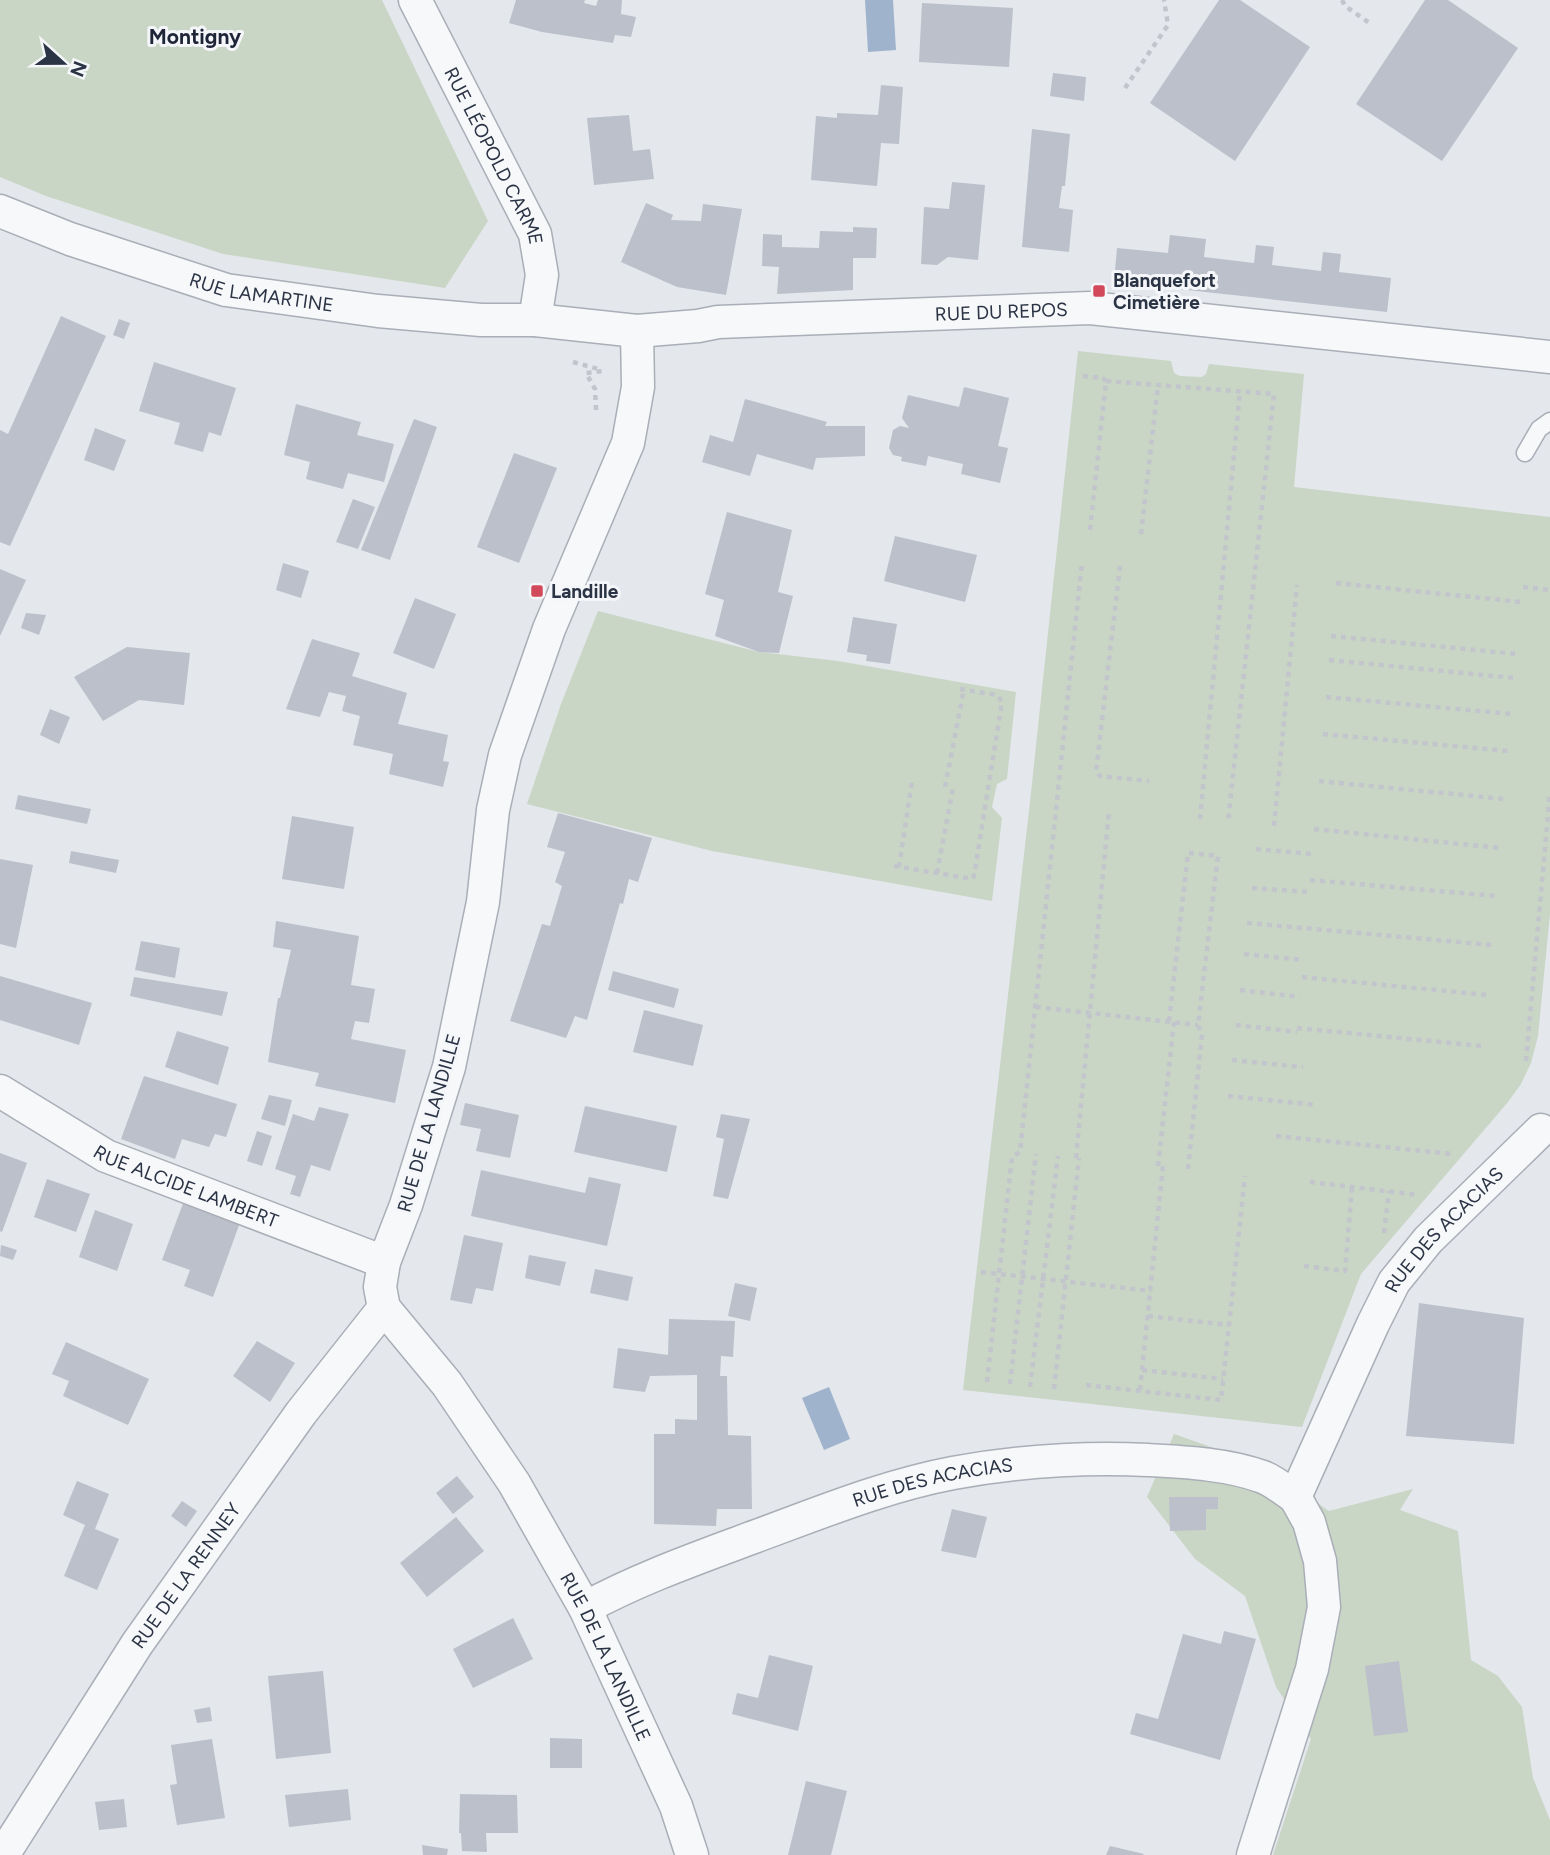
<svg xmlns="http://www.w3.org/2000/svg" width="1550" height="1855" font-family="Figtree,sans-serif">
<rect width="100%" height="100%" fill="#e4e7ec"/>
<g fill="#c9d6c5">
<path d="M0 0H382L488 221 445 288 223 254 46 196 0 177Z"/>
<path d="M1078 351 1171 361 1174 373 1180 376 1202 377 1206 374 1209 364 1304 374 1294 487 1550 517V914L1538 1036 1531 1063 1521 1084 1508 1102 1361 1274 1302 1427 963 1390 1030 802Z"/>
<path d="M598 611 759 652 838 661 1016 692 1007 779 997 784 992 807 1002 818 992 901 712 851 527 804 561 704Z"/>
<path d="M1174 1434 1262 1465 1329 1511 1413 1489 1400 1510 1458 1531 1471 1660 1498 1676 1522 1707 1533 1778 1550 1820V1855H1273L1311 1739 1276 1687 1245 1596 1195 1559 1147 1497Z"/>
</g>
<g fill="#9fb4cc">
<path d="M865 0H893L896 50 868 52Z"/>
<path d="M829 1387 850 1439 824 1450 802 1398Z"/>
</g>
<g fill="#bbc0ca">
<path d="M516 0H585L584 3 596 6 598 0H622L621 14 636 17 631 37 615 35 613 43 542 32 509 23Z"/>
<path d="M1219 0H1240L1310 47 1235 161 1150 103Z"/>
<path d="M1425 0H1448L1518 48 1442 161 1356 104Z"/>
<path d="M922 3 1013 8 1009 67 919 62Z"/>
<path d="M1053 73 1086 77 1084 101 1050 96Z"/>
<path d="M881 85 903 87 899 144 881 143 877 186 811 180 816 116 837 118V113L878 115Z"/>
<path d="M629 115 633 151 650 149 654 179 594 185 587 118Z"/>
<path d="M1032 129 1070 134 1065 186H1062L1059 208 1073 210 1069 252 1022 247Z"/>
<path d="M952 182 985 185 978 260 948 257 937 265 921 264 924 207 949 209Z"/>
<path d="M646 203 673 215 671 220 701 221 703 204 742 209 726 295 677 287 621 262Z"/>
<path d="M853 227 877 228 876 258H853V290L777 294 779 267 762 266 763 234 782 235V247L819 248 820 231 853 232Z"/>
<path d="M1170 235 1206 239 1204 257 1254 263 1256 245 1274 247 1272 265 1321 271 1323 252 1341 254 1339 272 1391 278 1387 312 1114 282 1117 248 1168 253Z"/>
<path d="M61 316 106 336 10 546 0 542V430L8 434Z"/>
<path d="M119 319 130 323 124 339 113 335Z"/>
<path d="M154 362 236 388 221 436 209 432 203 452 174 444 180 423 139 411Z"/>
<path d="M964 387 1009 398 998 446 1008 448 1000 483 961 474 963 464 928 456 926 466 901 461 902 457 893 455 889 448 893 430 900 426 909 428 902 418 908 395 959 407Z"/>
<path d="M745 399 827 422 825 426H865V456L816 458 813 470 757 454 750 476 702 462 710 435 733 442Z"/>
<path d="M296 404 361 422 357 435 394 444 384 482 348 473 343 489 306 479 310 462 284 455Z"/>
<path d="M414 419 437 427 390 560 361 550Z"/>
<path d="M95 428 126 440 114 471 84 460Z"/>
<path d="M514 453 557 468 519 563 477 547Z"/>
<path d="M353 499 375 507 358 549 336 542Z"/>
<path d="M727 512 792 530 778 592 793 596 779 653 759 652 715 636 724 600 705 594Z"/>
<path d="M895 536 977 555 965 602 884 581Z"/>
<path d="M283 563 309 571 301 598 276 590Z"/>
<path d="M0 569 26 580 0 636Z"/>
<path d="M415 598 456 614 434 669 393 653Z"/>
<path d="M26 613 46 615 39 635 21 628Z"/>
<path d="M853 617 897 624 890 664 866 661 867 655 847 652Z"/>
<path d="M312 639 360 653 352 676 407 693 398 724 448 735 443 761 449 762 443 787 389 774 393 754 353 745 360 716 342 711 346 696 329 692 320 717 286 709Z"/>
<path d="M127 647 190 653 184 705 139 700 103 721 74 677Z"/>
<path d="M50 709 70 717 59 744 40 735Z"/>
<path d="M18 795 91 809 87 824 15 809Z"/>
<path d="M558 813 652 838 638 882 629 879 623 904 620 903 587 1020 575 1016 566 1038 510 1021 542 924 550 926 562 886 555 882 565 852 547 847Z"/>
<path d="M292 816 354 827 344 889 282 879Z"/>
<path d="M71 851 119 860 116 873 69 863Z"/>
<path d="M0 859 33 865 16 948 0 944Z"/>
<path d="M276 921 359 936 351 985 375 989 369 1023 355 1021 351 1039 406 1050 395 1103 315 1086 319 1073 268 1062 278 998H280L291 950 273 947Z"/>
<path d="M141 941 180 948 175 978 135 970Z"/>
<path d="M613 971 679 989 674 1008 608 990Z"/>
<path d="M0 976 92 1003 79 1045 0 1020Z"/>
<path d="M134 977 228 992 222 1016 130 996Z"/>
<path d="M644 1010 703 1025 693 1066 633 1052Z"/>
<path d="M177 1031 229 1047 218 1085 165 1067Z"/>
<path d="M144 1076 237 1104 226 1137 215 1134 209 1147 182 1139 175 1159 121 1139Z"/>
<path d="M269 1095 292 1100 285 1126 261 1119Z"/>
<path d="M465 1103 519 1115 510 1158 476 1151 481 1129 460 1125Z"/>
<path d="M585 1106 677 1126 667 1172 574 1152Z"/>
<path d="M319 1107 349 1114 330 1171 311 1165 300 1197 290 1194 296 1176 275 1169 293 1114 314 1121Z"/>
<path d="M721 1114 750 1119 728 1199 713 1196 724 1139 716 1137Z"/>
<path d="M257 1131 272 1136 262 1166 247 1161Z"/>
<path d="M0 1153 27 1163 2 1232 0 1231Z"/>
<path d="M481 1170 585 1193 589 1177 621 1184 607 1246 471 1216Z"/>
<path d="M47 1179 90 1194 76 1232 34 1217Z"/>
<path d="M185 1198 242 1217 213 1297 184 1286 190 1270 162 1260Z"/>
<path d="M95 1210 133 1224 117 1271 79 1257Z"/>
<path d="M464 1235 503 1243 493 1291 476 1288 472 1304 450 1300Z"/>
<path d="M1 1245 17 1250 13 1260 0 1256Z"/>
<path d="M529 1255 566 1262 560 1286 525 1278Z"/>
<path d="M595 1269 633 1277 628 1301 590 1293Z"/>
<path d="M735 1283 757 1288 750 1321 728 1316Z"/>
<path d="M1419 1303 1524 1318 1514 1444 1406 1436Z"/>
<path d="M669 1319 735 1321 733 1357 721 1356 720 1376H727L728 1435 751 1436 752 1509H717L716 1526 654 1524V1434H675V1419L697 1420V1375L650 1376 645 1392 613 1388 618 1348 668 1355Z"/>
<path d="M257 1341 295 1363 270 1402 233 1376Z"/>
<path d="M66 1342 149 1379 128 1425 63 1396 69 1381 52 1374Z"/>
<path d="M457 1476 474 1497 453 1514 436 1493Z"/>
<path d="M77 1481 109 1494 95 1529 119 1539 97 1590 64 1576 85 1525 63 1515Z"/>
<path d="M1169 1497H1218V1509H1206V1530L1170 1531Z"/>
<path d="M182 1501 197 1511 186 1527 171 1516Z"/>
<path d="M952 1509 987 1517 976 1558 941 1551Z"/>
<path d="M456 1517 484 1551 427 1597 400 1563Z"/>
<path d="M513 1618 533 1659 473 1688 453 1649Z"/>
<path d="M1224 1631 1256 1639 1220 1760 1130 1734 1136 1713 1158 1719 1183 1634 1221 1644Z"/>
<path d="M769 1655 813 1666 798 1731 732 1714 737 1693 758 1698Z"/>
<path d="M1399 1661 1408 1732 1374 1736 1365 1666Z"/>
<path d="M323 1671 331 1753 276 1759 268 1676Z"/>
<path d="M210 1707 212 1721 197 1723 194 1710Z"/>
<path d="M550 1738 582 1739V1768H550Z"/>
<path d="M212 1739 225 1818 177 1825 170 1785 177 1784 171 1745Z"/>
<path d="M806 1781 847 1791 831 1855H788Z"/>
<path d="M348 1789 351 1820 289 1827 285 1795Z"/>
<path d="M460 1794 517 1795 518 1833H486L487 1852 462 1851 461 1833H459Z"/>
<path d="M124 1799 127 1827 99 1830 95 1802Z"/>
<path d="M422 1845 448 1849 447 1855H423Z"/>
<path d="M1110 1846 1144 1854 1143 1855H1106Z"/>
</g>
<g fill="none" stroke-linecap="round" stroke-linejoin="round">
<g stroke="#a9aeb7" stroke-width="19">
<path id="lane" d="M1525 453 1539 429 1550 421"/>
</g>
<g stroke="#a9aeb7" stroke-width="35">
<g id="street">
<path id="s1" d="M415 0 535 234 542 275 535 320"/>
<path id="s2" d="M0 211 70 239 226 290 378 311 481 320H535L637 331 698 326 718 322 1090 308 1550 357"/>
<path id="s3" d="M637 331 638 387 628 443 549 629 505 755 493 810 483 902 449 1067 406 1205 384 1262 380 1287 384 1308 447 1384 514 1483 585 1608 676 1806 692 1855"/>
<path id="s4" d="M0 1091 106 1156 384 1262"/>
<path id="s5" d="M585 1608C638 1579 695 1559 751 1538 817 1514 884 1486 953 1473 1018 1461 1083 1457 1148 1460 1186 1462 1228 1464 1263 1477 1274 1481 1285 1491 1295 1497L1373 1324 1394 1282 1428 1240 1541 1130"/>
<path id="s6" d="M3 1855 137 1644 301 1413 384 1308"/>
<path d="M1253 1855 1312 1669 1324 1607 1320 1561 1309 1522 1295 1497"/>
</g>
</g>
<g stroke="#c2c5cb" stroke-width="4.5" stroke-dasharray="5 5" stroke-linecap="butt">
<path d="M1342 0 1345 6 1371 24"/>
<path d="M1125 88 1168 25 1164 0"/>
<path d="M573 362 602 370"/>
<path d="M1083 376 1103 378 1106 381"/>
<path d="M596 410 595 389 586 373 604 371"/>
<path d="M1090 530 1106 381 1274 394 1228 822"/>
<path d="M1141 534 1158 386"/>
<path d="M1120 566 1096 772 1100 776 1149 781"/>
<path d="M1336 583 1521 602"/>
<path d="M1523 587 1550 590"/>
<path d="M1331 636 1517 654"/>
<path d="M1329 660 1515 678"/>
<path d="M1326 697 1512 714"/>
<path d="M1323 734 1508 751"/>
<path d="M1319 781 1504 799"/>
<path d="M945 787 964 689"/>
<path d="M1200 819 1240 391"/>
<path d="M1274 826 1297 585"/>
<path d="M1314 829 1500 848"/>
<path d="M1256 849 1312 854"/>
<path d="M894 866 972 879 974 876 1002 702 997 695 960 689"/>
<path d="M899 867 912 781"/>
<path d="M937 873 953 788"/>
<path d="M1310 880 1496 896"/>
<path d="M1252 888 1309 892"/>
<path d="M1247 923 1492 945"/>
<path d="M1244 954 1304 960"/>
<path d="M1302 977 1487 995"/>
<path d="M1240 990 1300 997"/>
<path d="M1036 1007 1198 1025"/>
<path d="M1169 1021 1188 853 1218 856 1198 1025 1202 1034 1188 1169"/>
<path d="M1236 1025 1297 1032"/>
<path d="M1297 1028 1482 1046"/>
<path d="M1232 1060 1303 1067"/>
<path d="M1526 1061 1550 792"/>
<path d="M1228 1096 1317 1105"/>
<path d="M1276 1136 1453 1154"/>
<path d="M1076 1158 1109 811"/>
<path d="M1158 1166 1174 1022"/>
<path d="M1310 1182 1418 1195"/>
<path d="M1384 1233 1389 1191"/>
<path d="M1304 1266 1345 1271 1352 1187"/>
<path d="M981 1272 1151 1291"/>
<path d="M1148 1316 1229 1325"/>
<path d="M1142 1370 1223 1379"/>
<path d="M987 1382 1012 1157 1020 1152 1082 562"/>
<path d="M1010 1384 1036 1154"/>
<path d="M1086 1385 1221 1400 1245 1176"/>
<path d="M1030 1387 1058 1156"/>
<path d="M1054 1389 1079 1158"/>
<path d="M1140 1390 1163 1166"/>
</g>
<use href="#lane" stroke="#f7f8fa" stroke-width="16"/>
<use href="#street" stroke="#f7f8fa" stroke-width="32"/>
</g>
<g fill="#d1495b" stroke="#f4f6f9" stroke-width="2.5">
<rect x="1092" y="284" width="14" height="14" rx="3.5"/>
<rect x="530" y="584" width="14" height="14" rx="3.5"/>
</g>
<g text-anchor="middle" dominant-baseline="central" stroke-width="6" stroke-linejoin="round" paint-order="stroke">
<g font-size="19" fill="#2b3445" stroke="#f4f6f9">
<text stroke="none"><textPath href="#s1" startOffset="175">RUE LÉOPOLD CARME</textPath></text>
<text stroke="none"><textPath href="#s2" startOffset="275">RUE LAMARTINE</textPath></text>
<text stroke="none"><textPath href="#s2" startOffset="1018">RUE DU REPOS</textPath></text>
<text transform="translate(429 1123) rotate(-74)">RUE DE LA LANDILLE</text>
<text stroke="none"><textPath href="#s4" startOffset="210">RUE ALCIDE LAMBERT</textPath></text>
<text stroke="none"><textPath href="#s5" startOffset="1052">RUE DES ACACIAS</textPath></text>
<text stroke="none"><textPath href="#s5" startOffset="371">RUE DES ACACIAS</textPath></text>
<text stroke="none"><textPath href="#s6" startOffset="334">RUE DE LA RENNEY</textPath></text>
<text stroke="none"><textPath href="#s3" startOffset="1433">RUE DE LA LANDILLE</textPath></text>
</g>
<g font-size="19" font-weight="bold" fill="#2b3445" stroke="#f4f6f9" text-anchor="start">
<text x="1113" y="280">Blanquefort<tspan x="1113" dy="22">Cimetière</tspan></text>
<text x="551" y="591">Landille</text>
</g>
<g font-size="21" font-weight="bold" fill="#1d2536" stroke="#f4f6f9">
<text x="195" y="36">Montigny</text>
</g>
</g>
<g transform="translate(63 63) rotate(111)" stroke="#f4f6f9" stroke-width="5" paint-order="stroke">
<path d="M0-5L12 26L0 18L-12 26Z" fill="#2b3445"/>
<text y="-10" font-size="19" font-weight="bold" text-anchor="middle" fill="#2b3445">N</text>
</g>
</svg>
